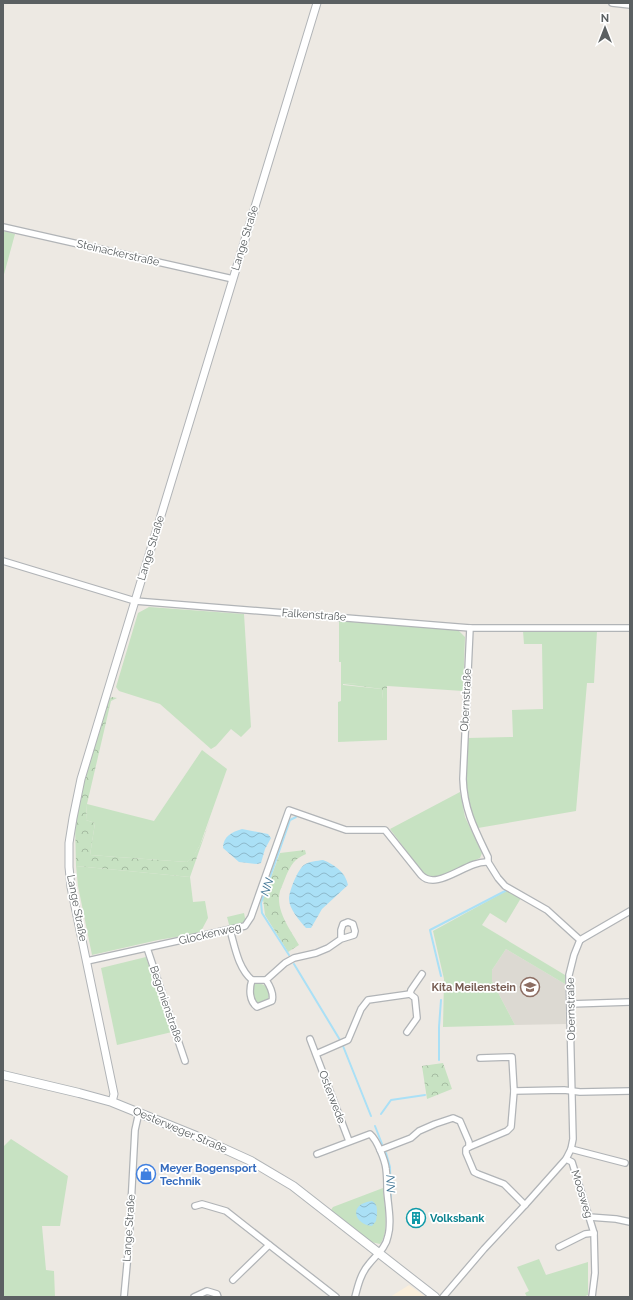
<svg xmlns="http://www.w3.org/2000/svg" width="633" height="1300" font-family="Raleway,sans-serif">
<defs>
<pattern id="forest-crowns" width="20" height="18" patternUnits="userSpaceOnUse"><rect width="20" height="18" fill="#c7e2c2"/><path d="M2 6a3 3 0 1 1 6 0M12 15a3 3 0 1 1 6 0" fill="none" stroke="#a5bba1"/></pattern>
<pattern id="water-waves" width="16" height="10" patternUnits="userSpaceOnUse"><rect width="16" height="10" fill="#aae0f6"/><path d="M0 5q4-4 8 0t8 0" fill="none" stroke="#8db9cb"/></pattern>
</defs>
<rect width="100%" height="100%" fill="#ede9e3"/>
<path fill="#faeedb" d="M409 1285 426 1297H390Z"/>
<path fill="#dcd9d2" d="M506 949 565 984 566 1024 515 1025 492 981V970Z"/>
<g fill="#c7e2c2">
<path d="M3 231 15 234 3 278Z"/>
<path d="M149 607 244 614 251 727 241 737 231 729 216 746 211 749 160 704 119 691 116 687 138 613Z"/>
<path d="M339 621 458 630 465 637 463 691 343 683V685L382 689 383 699H387V740L338 742V702L341 701V662H339Z"/>
<path d="M523 631H597L594 683H587L576 811 478 828C463 796 466 772 468 738L513 737 512 710 543 709 542 644H524Z"/>
<path d="M202 750 227 769 200 845 193 857 187 862 90 855 95 823 86 820 87 804 154 821Z"/>
<path d="M460 792 465 817 482 853 480 858 436 878H430L423 873 390 829Z"/>
<path d="M76 866 190 877 193 902 205 901 208 918 200 933 158 940 92 955 78 886Z"/>
<path d="M508 890 521 898 506 923 490 913 482 925 565 975V984L506 949 492 970V981L515 1025 443 1027 444 979 433 931Z"/>
<path d="M244 913 245 918H248C243 925 237 927 230 928L227 917Z"/>
<path d="M146 957 172 1032 117 1045 101 968Z"/>
<path d="M255 983C267 984 271 988 268 1000L261 1004 255 1002 252 993V986Z"/>
<path d="M11 1139 68 1176 60 1226H42L46 1270 54 1271 55 1297H3V1147Z"/>
<path d="M383 1188C384 1203 390 1233 380 1244L371 1242 331 1210 333 1207Z"/>
<path d="M539 1259 546 1275 588 1262V1295L583 1297H527L525 1293 529 1291 517 1267Z"/>
</g>
<g fill="url(#forest-crowns)">
<path d="M343 683 387 685V699H383L382 689 343 684Z"/>
<path d="M112 697 117 698 111 701 87 804 86 820 95 823 90 855 187 862C200 851 205 833 211 817L190 877 76 866 75 821 86 774 108 699Z"/>
<path d="M305 850 306 854C294 859 291 865 286 876 284 881 282 886 280 891 275 910 290 929 299 945L288 952 265 915 263 899 280 853Z"/>
<path d="M443 1063 452 1089 427 1099 422 1066Z"/>
</g>
<g fill="url(#water-waves)">
<path d="M242 829 268 834 271 838 265 849 261 863 257 864 239 862 223 848C223 836 232 832 242 829Z"/>
<path d="M323 860C334 864 346 873 348 885L322 909 311 928H306C300 921 289 909 289 899 289 891 298 869 304 865 309 861 317 861 323 860Z"/>
<path d="M372 1201C379 1204 377 1215 376 1221L372 1226C355 1225 347 1204 372 1201Z"/>
</g>
<g fill="none" stroke-linecap="round" stroke-linejoin="round">
<g stroke="#aae0f6" stroke-width="2">
<path d="M289 955 262 913 261 903 290 820 296 817"/>
<path d="M294 964 340 1040"/>
<path d="M441 976 430 930 507 890"/>
<path d="M343 1046 371 1116"/>
<path d="M439 1060V1027L441 1000"/>
<path d="M381 1114 391 1100 425 1095"/>
<path d="M375 1126 382 1144"/>
<path d="M386 1153 390 1167 391 1206"/>
</g>
<g stroke="#b1b4b7" stroke-width="8">
<g id="minor">
<path d="M612 3 630 5"/>
<path d="M3 227 233 279"/>
<path d="M3 561 135 601 470 628H630"/>
<path d="M470 628 463 779C464 810 475 830 488 857V862L498 878 505 886 547 910 580 940"/>
<path d="M230 930C235 947 238 968 252 980 249 989 249 1001 257 1007L272 1001C274 994 270 986 266 980L285 963 294 958 316 953 328 948 341 939 354 935 355 931 353 924 348 922 343 924 341 930V939"/>
<path d="M580 940 630 911"/>
<path d="M147 948 185 1061"/>
<path d="M87 961 245 926 251 917 289 810 346 830H385L421 875C437 892 467 860 488 862"/>
<path d="M252 980H266"/>
<path d="M570 1004 630 1002"/>
<path d="M407 1032 417 1018 415 998 410 994 411 990 422 974"/>
<path d="M310 1039 349 1141"/>
<path d="M316 1054 348 1040 361 1009 368 1000 410 994"/>
<path d="M480 1058 512 1057 514 1091 564 1090 580 1092 630 1091"/>
<path d="M469 1147 507 1131 511 1127 514 1091"/>
<path d="M571 1149 625 1163"/>
<path d="M380 1150 411 1138 419 1131 435 1124 453 1118 460 1121 469 1142V1147L466 1149V1153L474 1172 478 1174 504 1184 525 1205"/>
<path d="M317 1154 370 1134C377 1140 385 1160 386 1169 387 1176 387 1184 387 1191 388 1205 392 1222 388 1236 386 1248 376 1255 369 1264 361 1273 358 1285 355 1297"/>
<path d="M566 1159 572 1162 594 1233 595 1273 592 1297"/>
<path d="M195 1206 202 1204 226 1211 336 1297"/>
<path d="M589 1217 616 1219 630 1222"/>
<path d="M559 1247 585 1234 594 1233"/>
<path d="M233 1280 269 1245"/>
<path d="M124 1297 129 1243 135 1130 139 1112"/>
<path d="M194 1297 207 1291 217 1294 218 1297"/>
<path d="M443 1297 484 1249 525 1205 566 1159 571 1149 573 1139 569 975 574 955 580 940"/>
</g>
</g>
<g stroke="#b1b4b7" stroke-width="9">
<path id="tertiary" d="M112 1102 114 1094 71 887 69 867V843L73 818 81 779 107 693 317 3"/>
</g>
<g stroke="#b0b4b7" stroke-width="10">
<path id="secondary" d="M3 1075 79 1093 112 1102 196 1136 251 1161 293 1186 435 1297"/>
</g>
<use href="#minor" stroke="#fff" stroke-width="5.5"/>
<use href="#tertiary" stroke="#fff" stroke-width="7"/>
<use href="#secondary" stroke="#fff" stroke-width="8"/>
</g>
<defs>
<g id="school-ring" transform="scale(1)"><circle r="9.5" fill="#fff" stroke="#8d6e63" stroke-width="1.5"/><path d="M0-5L7-2L0 1L-7-2ZM-4 1L0 2.5L4 1V4Q0 6-4 4Z" fill="#8d6e63"/></g>
<g id="shop-ring" transform="scale(1)"><circle r="9.5" fill="#fff" stroke="#3f7fe0" stroke-width="1.5"/><path d="M-5-2.5h2.3a2.7 3.5 0 0 1 5.4 0H5L5.5 6h-11ZM-1.5-2.5h3a1.5 2.3 0 0 0-3 0Z" fill="#3f7fe0"/></g>
<g id="building-ring" transform="scale(1)"><circle r="9.5" fill="#fff" stroke="#0f9aa8" stroke-width="1.5"/><path d="M-4-6H4V6H1V3H-1V6H-4ZM-2.5-4.3h1.7v1.8h-1.7ZM.8-4.3h1.7v1.8H.8ZM-2.5-1h1.7V.8h-1.7ZM.8-1h1.7V.8H.8Z" fill="#0f9aa8"/></g>
</defs>
<g fill-rule="evenodd">
<use href="#school-ring" x="530" y="987"/>
<use href="#shop-ring" x="146" y="1174"/>
<use href="#building-ring" x="416" y="1218"/>
</g>
<g text-anchor="middle" dominant-baseline="central" stroke-width="3.5" stroke-linejoin="round" paint-order="stroke">
<g font-size="11" fill="#5b6062" stroke="#fff">
<text transform="translate(245 238) rotate(-73)">Lange Straße</text>
<text transform="translate(118 253) rotate(13)">Steinackerstraße</text>
<text transform="translate(151 548) rotate(-73)">Lange Straße</text>
<text transform="translate(314 615) rotate(4)">Falkenstraße</text>
<text transform="translate(466 700) rotate(-87)">Obernstraße</text>
<text transform="translate(77 908) rotate(79)">Lange Straße</text>
<text transform="translate(210 934) rotate(-13)">Glockenweg</text>
<text transform="translate(166 1004) rotate(71)">Begonienstraße</text>
<text transform="translate(571 1009) rotate(-91)">Obernstraße</text>
<text transform="translate(332 1097) rotate(69)">Osterwede</text>
<text transform="translate(180 1130) rotate(23)">Oesterweger Straße</text>
<text transform="translate(582 1194) rotate(73)">Moosweg</text>
<text transform="translate(129 1228) rotate(-86)">Lange Straße</text>
</g>
<g font-size="11" font-weight="bold" fill="#785e54" stroke="#fff" text-anchor="end">
<text x="516" y="987">Kita Meilenstein</text>
</g>
<g font-size="11" font-weight="bold" fill="#366cbe" stroke="#fff" text-anchor="start">
<text x="160" y="1168">Meyer Bogensport<tspan x="160" dy="13">Technik</tspan></text>
</g>
<g font-size="11" font-weight="bold" fill="#0d838f" stroke="#fff" text-anchor="start">
<text x="430" y="1218">Volksbank</text>
</g>
<g font-size="12" font-style="italic" fill="#437796" stroke="#fff">
<text transform="translate(267 887) rotate(-71)">NN</text>
<text transform="translate(391 1184) rotate(-92)">NN</text>
</g>
</g>
<rect width="633" height="1300" fill="none" stroke="#5b6062" stroke-width="8"/>
<g transform="translate(605 28)" stroke="#ffffff" stroke-width="3" paint-order="stroke">
<path d="M0-3L7 15L0 10L-7 15Z" fill="#5b6062"/>
<text y="-6" font-size="11" font-weight="bold" text-anchor="middle" fill="#5b6062">N</text>
</g>
</svg>
